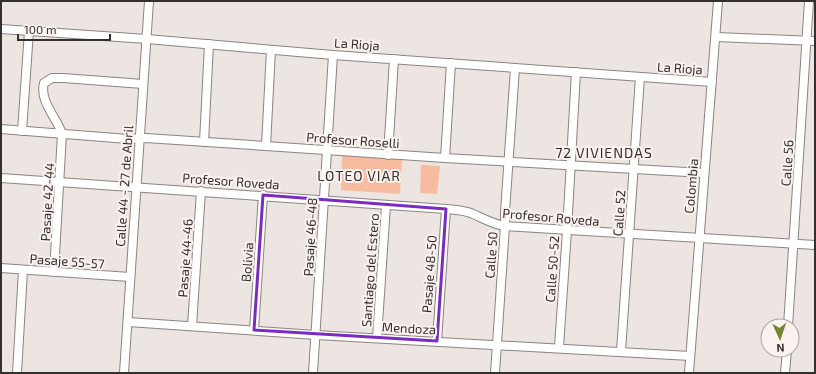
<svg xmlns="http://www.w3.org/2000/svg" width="816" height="374" font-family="'Exo 2',sans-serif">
<rect width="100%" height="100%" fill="#ece5e2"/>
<g fill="#f7bba0">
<path d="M342 155 402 159 400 194 341 190Z"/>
<path d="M421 165 440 166 437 194 420 193Z"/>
</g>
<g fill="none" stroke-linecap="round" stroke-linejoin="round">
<g stroke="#8b8481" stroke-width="10">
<g id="minor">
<path d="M1 29 147 39 333 55 712 82"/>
<path d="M716 37 815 41"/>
<path d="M1 129 128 139 146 138 445 158 704 173"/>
<path d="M22 131 29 31"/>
<path d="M204 142 209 44"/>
<path d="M266 146 271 50"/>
<path d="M388 155 394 59"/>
<path d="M445 158 451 63"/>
<path d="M1 178 446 209C455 210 465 210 473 214 484 219 493 224 505 226L815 245"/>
<path d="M1 268 130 277"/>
<path d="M54 272 62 134C57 118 39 101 44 83L52 78H63L143 84"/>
<path d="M128 322 316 335 690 356"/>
<path d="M192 326 201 191"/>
<path d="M788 326 809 1"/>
<path d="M254 330 263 195"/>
<path d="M377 338 386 205"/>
<path d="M437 341 446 209"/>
<path d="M559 347 567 231 576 72"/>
<path d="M621 351 640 77"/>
<path d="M17 373 23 270"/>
<path d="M124 373 149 1"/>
<path d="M313 373 333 55"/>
<path d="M495 373 505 226V212L515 68"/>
<path d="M689 373 718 1"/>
<path d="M785 373 787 350"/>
</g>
</g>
<use href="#minor" stroke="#fff" stroke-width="8"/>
</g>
<path fill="none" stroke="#7b2cbf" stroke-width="3" stroke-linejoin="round" d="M263 195 446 209 437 341 254 330Z"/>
<g text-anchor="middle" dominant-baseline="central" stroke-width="4" stroke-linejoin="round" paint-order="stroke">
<g font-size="13" fill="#33302f" stroke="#faf2ef">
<text transform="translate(357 44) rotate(4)">La Rioja</text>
<text transform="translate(680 68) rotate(4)">La Rioja</text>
<text transform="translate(353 140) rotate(4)">Profesor Roselli</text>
<text transform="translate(787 163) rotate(-86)">Calle 56</text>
<text transform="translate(231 181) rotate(4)">Profesor Roveda</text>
<text transform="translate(124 186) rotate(-86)">Calle 44 - 27 de Abril</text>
<text transform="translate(691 186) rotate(-85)">Colombia</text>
<text transform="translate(47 202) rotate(-87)">Pasaje 42-44</text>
<text transform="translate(619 213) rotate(-86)">Calle 52</text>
<text transform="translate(551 217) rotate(5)">Profesor Roveda</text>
<text transform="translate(310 237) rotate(-87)">Pasaje 46-48</text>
<text transform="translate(491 255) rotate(-86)">Calle 50</text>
<text transform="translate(185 258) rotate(-86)">Pasaje 44-46</text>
<text transform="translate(67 261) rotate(4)">Pasaje 55-57</text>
<text transform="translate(247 262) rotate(-86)">Bolivia</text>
<text transform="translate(552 269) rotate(-86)">Calle 50-52</text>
<text transform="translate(370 270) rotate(-86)">Santiago del Estero</text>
<text transform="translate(429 274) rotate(-86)">Pasaje 48-50</text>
<text transform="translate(409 328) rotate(3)">Mendoza</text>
</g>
<g font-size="14" letter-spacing="1" fill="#33302f" stroke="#faf2ef">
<text x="604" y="152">72 VIVIENDAS</text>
<text x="359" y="175">LOTEO VIAR</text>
</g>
</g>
<rect width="816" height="374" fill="none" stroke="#33302f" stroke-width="4"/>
<g transform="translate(780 338) rotate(177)"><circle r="19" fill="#faf2ef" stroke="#aaa4a2"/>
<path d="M0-3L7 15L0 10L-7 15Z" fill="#748433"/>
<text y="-6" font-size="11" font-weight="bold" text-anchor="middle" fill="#33302f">N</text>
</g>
<path d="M18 34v6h92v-6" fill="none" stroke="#33302f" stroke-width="2"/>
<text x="24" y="34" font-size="12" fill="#33302f" stroke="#faf2ef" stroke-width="3" paint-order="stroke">100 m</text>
</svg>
